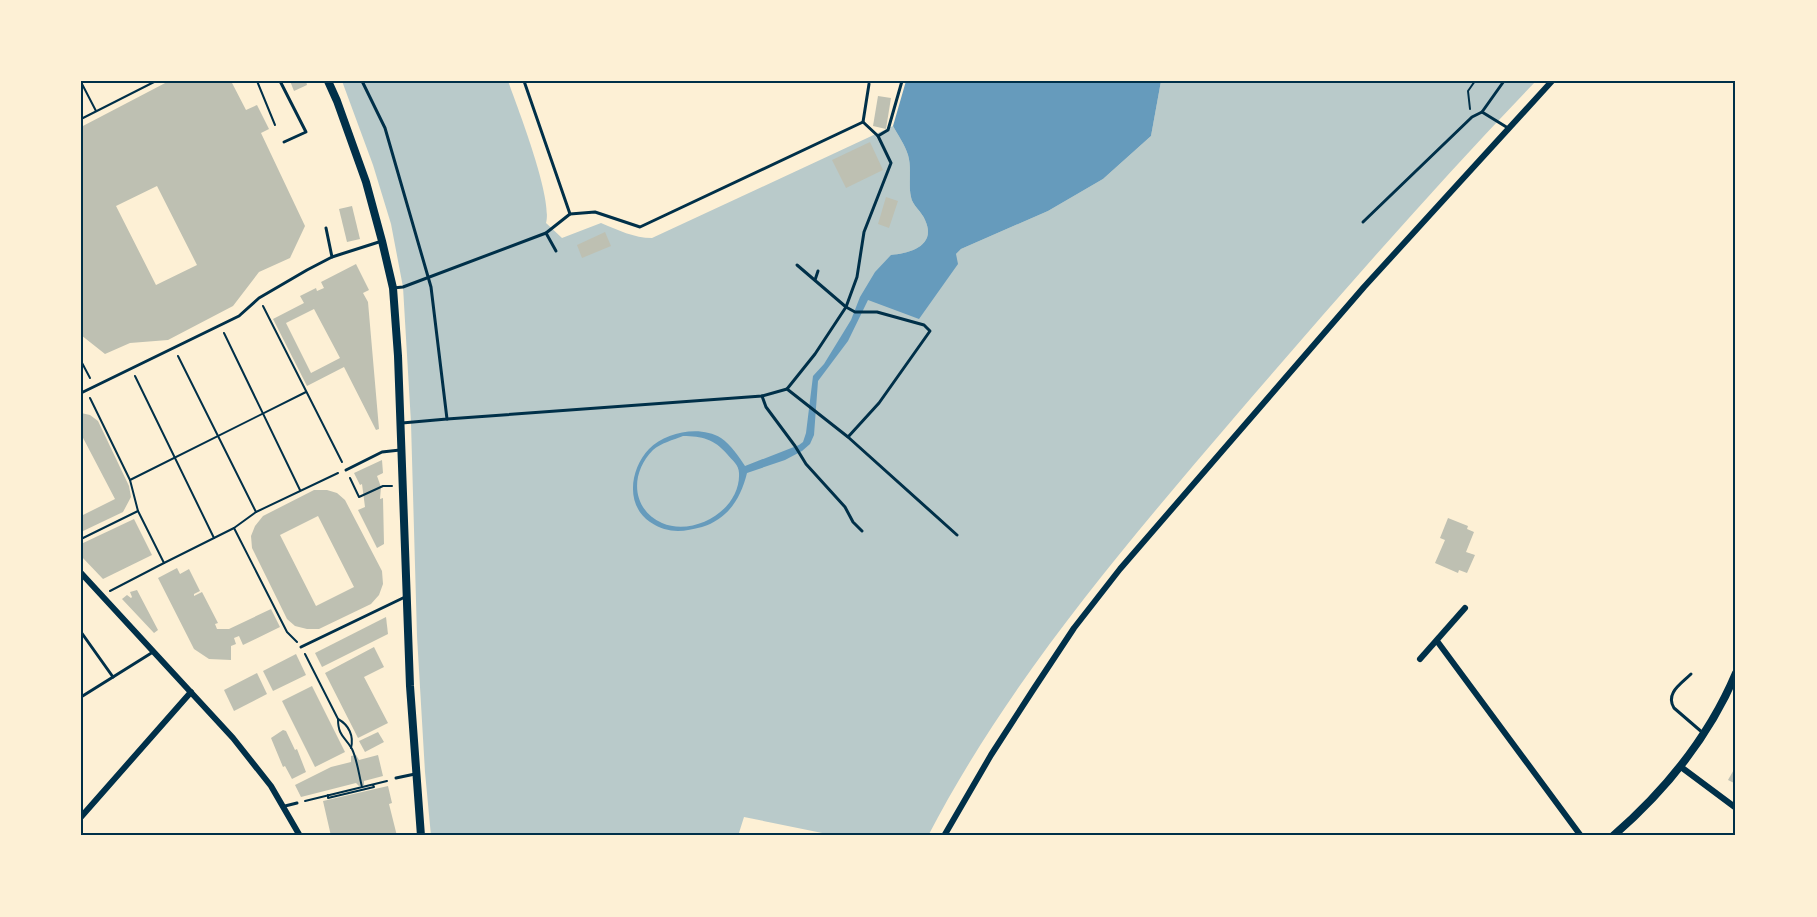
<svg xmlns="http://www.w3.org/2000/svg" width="1817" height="917" font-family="'Roboto Serif',serif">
<rect width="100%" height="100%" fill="#fdf0d5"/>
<path fill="#b9caca" d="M342 81H508C518 109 553 198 546 223L562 238 601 223C618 230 634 238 652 238L893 126C898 135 905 145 908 155 912 168 908 184 911 197 912 205 922 212 925 220 937 246 910 253 891 255L956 254 961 249 1048 211 1103 179 1151 136 1161 81H1536C1431 190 1332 304 1233 419 1121 550 1008 682 928 836H837L744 817 738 836H431L425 772 417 636 411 423 403 287 391 224 373 165Z"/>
<path fill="#669bbc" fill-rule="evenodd" d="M906 81H1161L1151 136 1103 179 1048 211 961 249 956 254 958 264 919 319 868 300 848 341 818 381 814 435 810 444 802 451 785 460 747 473C741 498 728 519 702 527 683 532 668 534 650 522 625 505 630 469 649 449 666 432 700 425 721 438 731 445 739 457 745 466L799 445 803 442 806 433 813 376 824 364 851 320 860 297 875 272 891 255C910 253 937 246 925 220 922 212 912 205 911 197 908 184 912 168 908 155 905 145 898 135 893 126ZM683 436C702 436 714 439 727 454 732 460 739 465 739 473 741 510 694 537 662 523 631 509 630 473 653 450 661 443 673 440 683 436Z"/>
<g fill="#bec0b2" fill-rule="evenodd">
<path d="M169 81H231L246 110 257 105 269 129 261 133 305 226 290 258 259 272 233 306 168 340 130 343 105 354 81 335V127ZM157 186 197 265 156 285 116 206Z"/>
<path d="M290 81H306L307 85 294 91Z"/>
<path d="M878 96 891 98 886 129 873 126Z"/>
<path d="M870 142 883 170 846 188 832 160Z"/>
<path d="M886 197 898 201 889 228 878 224Z"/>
<path d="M352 206 360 239 347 242 339 209Z"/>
<path d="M605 232 611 246 582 258 577 245Z"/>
<path d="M356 264 369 290 363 293 368 302 379 429 376 430 344 367 307 386 273 319 304 303 300 296 316 288 317 291 324 288 321 282ZM314 309 340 358 311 373 286 323Z"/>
<path d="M81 413 90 415 98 421 129 486 131 497 123 512 81 532V516L115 499 81 434Z"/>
<path d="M382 460 383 473 377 476 381 487 380 499 383 498 384 544 377 548 358 510 365 507 362 484 360 485 354 473Z"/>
<path d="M314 490H327L337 493 345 500 382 571 383 584 379 595 371 604 319 629H307L295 626 287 619 252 548 251 536 255 526 263 516ZM318 516 354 587 316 606 280 535Z"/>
<path d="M1448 518 1468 526 1467 529 1474 532 1466 552 1475 555 1467 573 1459 570 1458 573 1435 563 1445 540 1440 538Z"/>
<path d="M134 519 152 555 103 579 81 556V544Z"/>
<path d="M177 568 180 574 189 569 200 591 194 594V596L202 592 218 623 215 624 217 629H229L271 609 280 627 243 645 239 636 234 638 236 644 231 646V660L209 659 194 649 158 578Z"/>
<path d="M137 590 158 630 154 633 122 599 127 595 131 598 132 597 130 592Z"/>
<path d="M386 617 388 634 322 667 315 653Z"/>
<path d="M374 647 384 667 364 677 388 723 358 738 325 673Z"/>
<path d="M296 654 306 675 273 691 263 671Z"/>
<path d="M257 673 267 694 234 711 224 690Z"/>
<path d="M312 686 345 752 315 767 282 701Z"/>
<path d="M283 730 286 731 295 750 297 749 306 772 292 779 285 766 283 767 271 738Z"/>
<path d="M378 732 384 742 365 752 359 741Z"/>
<path d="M356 755 359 760 378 755 383 776 364 781V785L359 786 356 783 301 797 295 785 331 767 351 762V756Z"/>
<path d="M1736 766V784L1728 780Z"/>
<path d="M388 786 392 803 389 804 397 836H331L323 801Z"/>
</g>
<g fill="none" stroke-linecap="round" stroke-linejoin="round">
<g stroke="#003049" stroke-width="2">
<path d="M257 81 275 125"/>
<path d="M81 82 96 111"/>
<path d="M1470 109 1468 91 1475 81"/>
<path d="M81 119 156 81"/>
<path d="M263 306 342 462"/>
<path d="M224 333 300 490"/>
<path d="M178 356 256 512"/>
<path d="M81 361 90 378"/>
<path d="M135 376 214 538"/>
<path d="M90 398 130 480 138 511 164 563 234 528 287 632 297 642"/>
<path d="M350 478 359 497 383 486H392"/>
<path d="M130 480 306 392"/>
<path d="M234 528 256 512 338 473"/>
<path d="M81 539 138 511"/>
<path d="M110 591 164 563"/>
<path d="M305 654 338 719C338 736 345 737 352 749 357 759 359 775 362 787"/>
<path d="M338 719C349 725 354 736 351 748"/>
<path d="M328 795V798L374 787 373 785"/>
<path d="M305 801 387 781"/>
</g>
<g stroke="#003049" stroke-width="3">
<path d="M280 81 306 132 284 142"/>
<path d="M362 81 385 128 431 287 447 419 402 423"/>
<path d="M524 81 570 214 595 212 640 227 863 122 878 136 891 163 864 232 857 277 846 307 815 354 787 389"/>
<path d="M1482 112 1508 128"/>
<path d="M863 122 869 84"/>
<path d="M878 136 888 130 902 81"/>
<path d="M1363 222 1472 117 1482 112 1504 81"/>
<path d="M546 233 556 251"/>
<path d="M332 257 382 241"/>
<path d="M797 265 846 307 855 312H877L924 325 930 331 879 403 848 437"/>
<path d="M815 280 818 271"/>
<path d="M393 288 403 287 546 233 570 214"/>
<path d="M81 393 239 316 259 298 307 270 332 257 326 228"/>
<path d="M762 396 766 407 795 446 806 464 845 507 853 522 862 531"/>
<path d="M447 419 762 396 787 389 848 437 957 535"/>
<path d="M346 470 382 452 400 450"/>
<path d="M81 632 113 677"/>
<path d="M301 647 405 597"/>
<path d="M1691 674C1681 684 1665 693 1674 708L1703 733"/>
<path d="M81 697 153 652"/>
<path d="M396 778 415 774"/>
<path d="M285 806 297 803"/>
</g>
<g stroke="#003049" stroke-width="6">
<path d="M81 573 233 738 271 786 300 836"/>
<path d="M1437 641 1581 836"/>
<path d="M1420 659 1465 608"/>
<path d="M1681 767 1736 808"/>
<path d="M81 817 191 692"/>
<path d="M944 836 991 755 1033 690 1074 628 1120 569 1364 287 1552 81"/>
</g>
<g stroke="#003049" stroke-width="8">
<path d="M328 81 337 101 366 182 382 241 393 288 398 356 410 686 421 836"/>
<path d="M1613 836C1666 790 1709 737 1736 673"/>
</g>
</g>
<rect width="1817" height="917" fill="none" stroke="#fdf0d5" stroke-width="165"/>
<rect x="82" y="82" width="1652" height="752" fill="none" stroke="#003049" stroke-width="2"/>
</svg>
